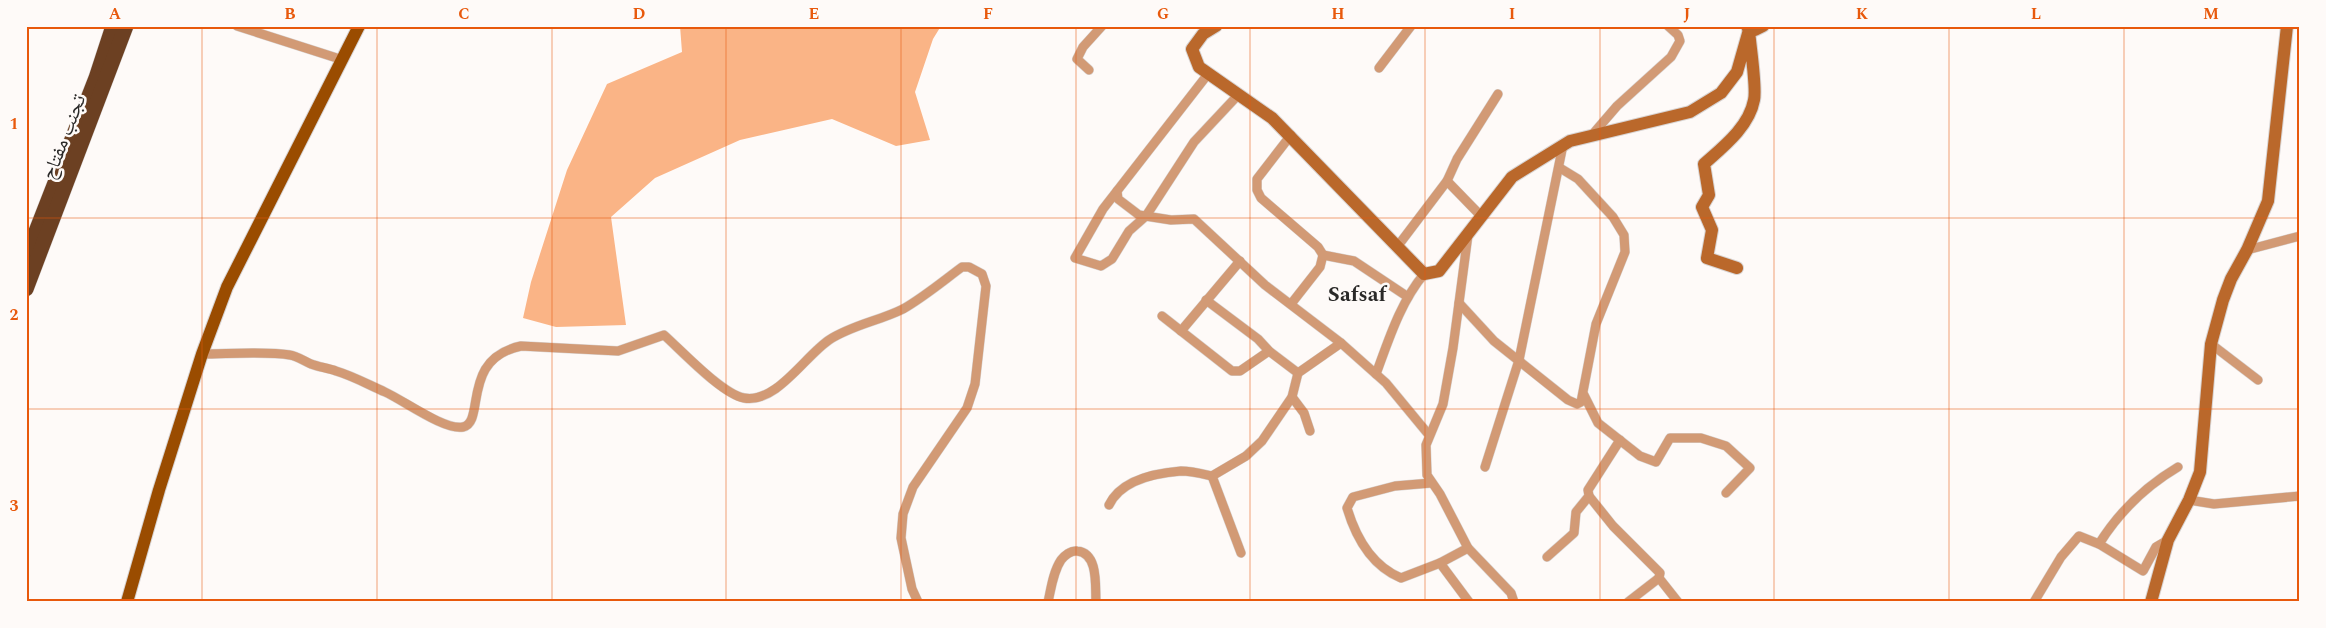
<svg xmlns="http://www.w3.org/2000/svg" width="2326" height="628" font-family="Spectral,'Noto Naskh Arabic',serif">
<rect width="100%" height="100%" fill="#fefaf8"/>
<path fill="#fab486" d="M680 26H941L933 39 915 92 930 140 896 146 832 119 740 140 655 178 611 217 626 325 556 327 523 318 531 282 567 170 607 84 682 52Z"/>
<g fill="none" stroke-linecap="round" stroke-linejoin="round">
<g stroke="#d8d4d3" stroke-width="10">
<g id="street">
<path d="M237 26 343 60"/>
<path d="M1379 68 1411 26"/>
<path d="M1089 70 1077 59 1083 47 1102 26"/>
<path d="M1208 74 1117 191 1118 199 1139 215 1171 220 1194 219 1265 285 1341 343 1386 383 1429 435"/>
<path d="M1291 135 1257 179V190L1261 198 1318 247 1323 255 1320 267 1291 304"/>
<path d="M1592 135 1617 106 1671 57 1680 41 1678 35 1668 26"/>
<path d="M1447 181 1457 159 1498 94"/>
<path d="M1117 191 1103 209 1075 258 1101 266 1112 259 1129 231 1146 216 1194 142 1239 94"/>
<path d="M1468 235 1453 348 1443 404 1426 445 1427 475 1440 494 1468 548 1511 593 1514 602"/>
<path d="M1397 247 1447 181 1482 217"/>
<path d="M2247 250 2300 236"/>
<path d="M1323 255 1354 261 1408 297"/>
<path d="M1206 300 1258 339 1269 351 1298 373"/>
<path d="M1459 303 1494 341 1568 400 1577 404 1581 402 1596 324 1625 252 1624 235 1613 217 1578 179 1560 168"/>
<path d="M1162 316 1232 371H1240L1269 351"/>
<path d="M1181 331 1240 261"/>
<path d="M2211 344 2258 380"/>
<path d="M202 354C227 354 266 351 290 355 297 356 304 361 311 364 319 367 328 368 336 371 353 376 369 385 385 392 403 400 445 431 463 427 486 422 460 359 521 346L618 351 664 335C682 351 722 394 744 398 776 404 805 356 829 340 852 325 879 321 903 309 924 297 943 281 962 267H969L982 274 986 286 975 384 967 408 913 487 903 514 901 538 912 589 918 602"/>
<path d="M1376 374C1389 339 1400 303 1424 274"/>
<path d="M1584 395 1598 423 1640 456 1656 462 1670 438H1701L1726 446 1750 468 1726 493"/>
<path d="M1292 397 1304 413 1310 431"/>
<path d="M1485 467 1519 360 1563 145"/>
<path d="M1212 476 1241 553"/>
<path d="M1431 483 1395 486 1353 497 1347 508C1356 538 1372 566 1401 578L1440 563 1469 602"/>
<path d="M1589 496 1613 526 1660 573 1659 578 1678 602"/>
<path d="M2189 500 2214 504 2300 496"/>
<path d="M1109 505C1121 480 1156 473 1181 471 1191 471 1203 474 1212 476L1246 456 1262 441 1292 397 1298 373 1341 343"/>
<path d="M2099 544C2119 512 2146 486 2178 467"/>
<path d="M1547 557 1574 533 1576 512 1589 496 1588 490 1620 440"/>
<path d="M1440 563 1468 548"/>
<path d="M1048 602C1051 589 1053 572 1061 560 1064 556 1071 550 1077 551 1099 553 1095 587 1096 602"/>
<path d="M1628 602 1659 578"/>
<path d="M2034 602 2061 557 2079 536 2099 544 2143 571 2156 547 2168 540"/>
</g>
</g>
<g stroke="#d8d4d3" stroke-width="14">
<g id="secondary">
<path d="M1216 26 1203 34 1192 49 1199 67 1272 118 1424 274 1439 271 1512 177 1570 141 1690 112 1721 93 1737 72 1749 30C1750 45 1757 88 1754 100 1749 127 1723 147 1704 164L1709 195 1702 207 1712 230 1707 258 1737 268"/>
<path d="M1747 26 1749 30H1755L1763 26"/>
<path d="M2151 602 2168 540 2189 500 2200 472 2211 344 2223 300 2231 279 2247 250 2268 201 2287 26"/>
</g>
</g>
<g stroke="#d8d4d3" stroke-width="14">
<path id="primary" d="M127 602 159 490 202 354 227 287 359 26"/>
</g>
<g stroke="#d8d4d3" stroke-width="16">
<g id="highway">
<path d="M26 257 96 78 113 26"/>
<path d="M26 289 126 26"/>
</g>
</g>
<use href="#street" stroke="#d29a75" stroke-width="9"/>
<use href="#secondary" stroke="#ba682b" stroke-width="12"/>
<use href="#primary" stroke="#9a4c00" stroke-width="12"/>
<use href="#highway" stroke="#6c4022" stroke-width="15"/>
</g>
<path fill="none" stroke="#e8590c" stroke-width="1" stroke-opacity="0.55" d="M202 26V602M377 26V602M552 26V602M726 26V602M901 26V602M1076 26V602M1250 26V602M1425 26V602M1600 26V602M1774 26V602M1949 26V602M2124 26V602M26 218H2300M26 409H2300"/>
<g text-anchor="middle" dominant-baseline="central" stroke-width="5" stroke-linejoin="round" paint-order="stroke">
<g font-size="20" fill="#2a2928" stroke="#fefaf8">
<text transform="translate(64 137) rotate(-69)">تجنب مفتاح</text>
</g>
<g font-size="21" font-weight="bold" fill="#2a2928" stroke="#fefaf8">
<text x="1357" y="295">Safsaf</text>
</g>
</g>
<rect width="2326" height="628" fill="none" stroke="#fefaf8" stroke-width="55"/>
<rect x="28" y="28" width="2270" height="572" fill="none" stroke="#e8590c" stroke-width="2"/>
<g font-size="16" text-anchor="middle" font-weight="bold" fill="#e8590c">
<text x="115" y="19">A</text>
<text x="290" y="19">B</text>
<text x="464" y="19">C</text>
<text x="639" y="19">D</text>
<text x="814" y="19">E</text>
<text x="988" y="19">F</text>
<text x="1163" y="19">G</text>
<text x="1338" y="19">H</text>
<text x="1512" y="19">I</text>
<text x="1687" y="19">J</text>
<text x="1862" y="19">K</text>
<text x="2036" y="19">L</text>
<text x="2211" y="19">M</text>
<text x="14" y="129">1</text>
<text x="14" y="320">2</text>
<text x="14" y="511">3</text>
</g>
</svg>
